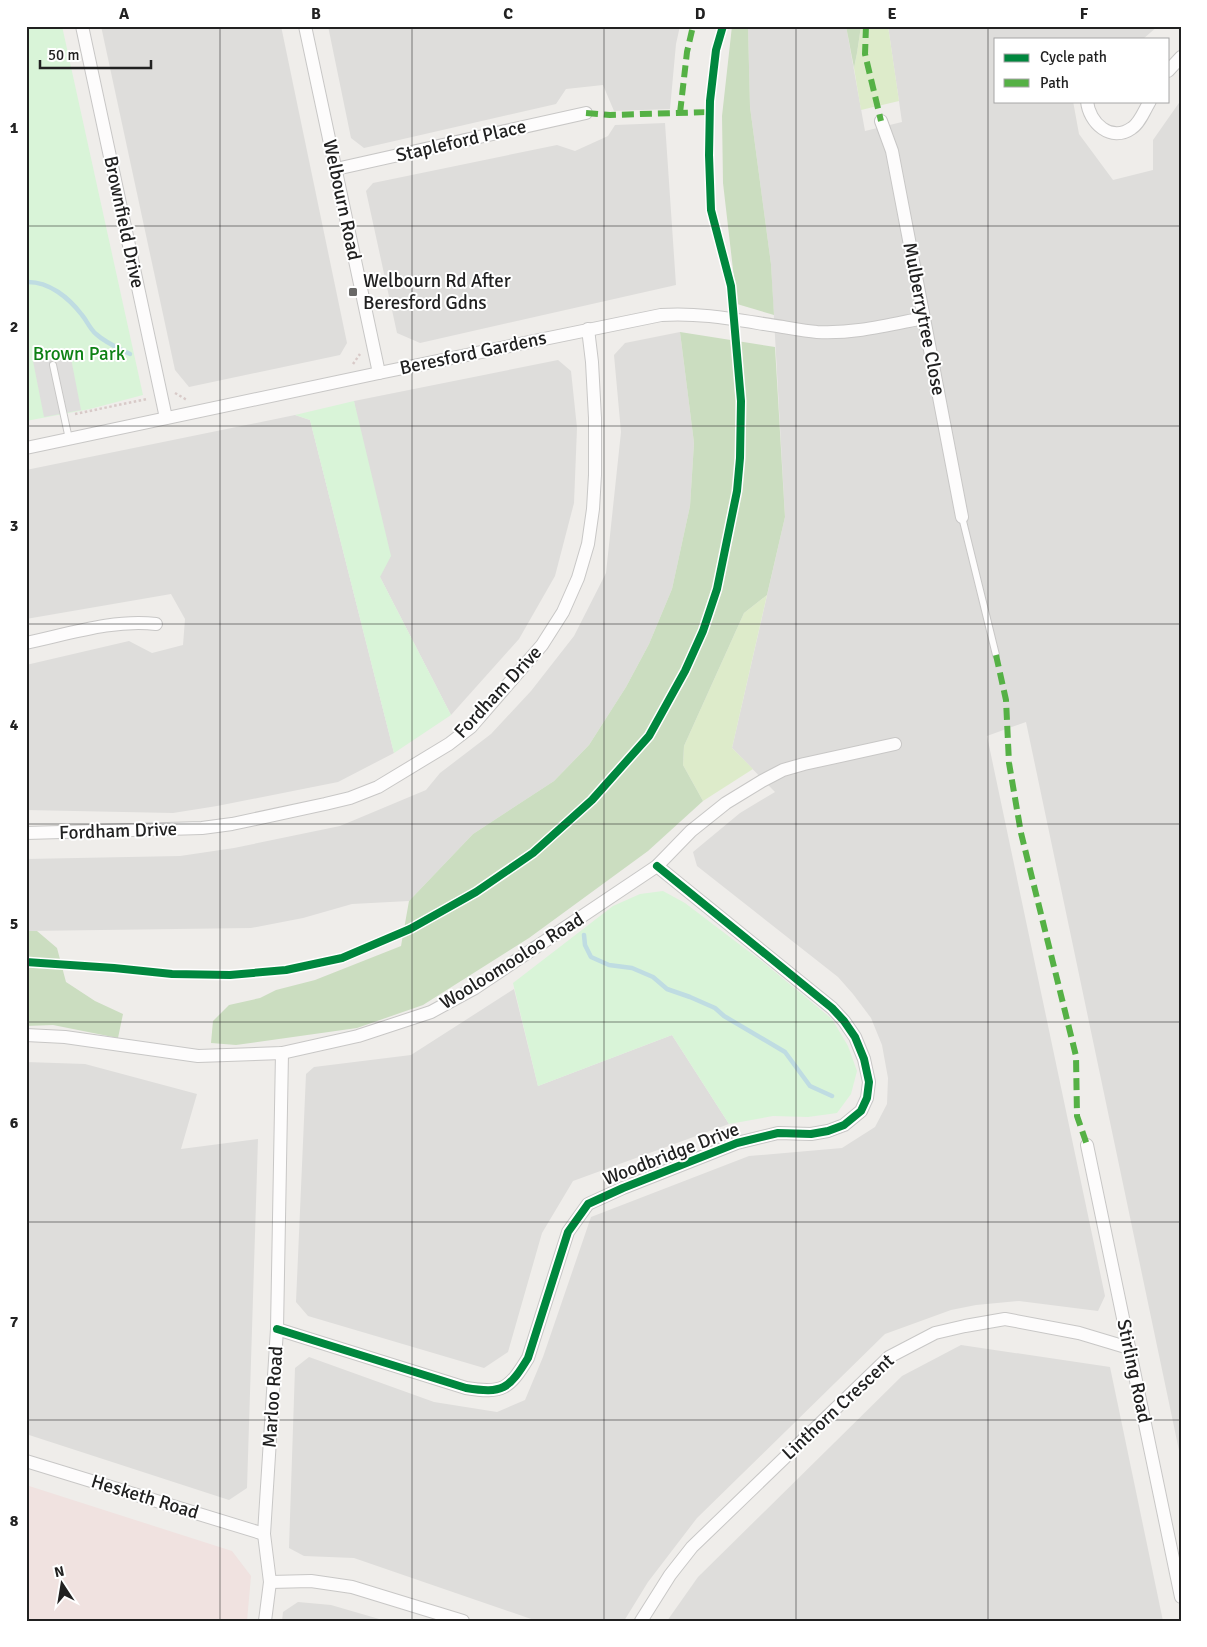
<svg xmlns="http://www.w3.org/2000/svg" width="1207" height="1647" font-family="Signika,sans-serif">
<rect width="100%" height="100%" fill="#efedea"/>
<g fill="#dedddb">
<path d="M101 26H281L347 343 340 355 189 387 175 370Z"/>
<path d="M328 26H680L676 44 670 109 614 111 603 85 566 89 556 104 364 148 351 138Z"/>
<path d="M748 26H846L865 131 902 122 888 26H1158L1143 39H996V101H1073L1079 134 1113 180 1153 170V140L1181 100V1460L1026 722 987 736 1105 1296 1098 1311 1019 1301 976 1305 951 1310 885 1334 697 1518 648 1582 624 1621H537L354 1558 304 1556 289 1548 295 1368 309 1357 434 1402 497 1412 525 1400 543 1357 591 1217 749 1156 842 1148 875 1127 887 1104 888 1078 882 1045 871 1018 853 994 838 977 697 866 693 852 740 813 775 792 732 748 785 517 771 264 750 107Z"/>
<path d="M665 123 676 285 420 343 397 333 366 191 373 183 557 145 575 151 608 136 615 125Z"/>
<path d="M680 332 694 443 690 506 672 589 649 644 626 687 589 745 554 781 473 834 409 901 352 904 303 918 251 928 26 931V859L180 856 234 848 340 826 426 790 440 773 491 734 531 691 574 636 606 573 621 432 614 355 625 343Z"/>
<path d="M558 360 571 371 577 428 574 503 555 576 519 639 451 715 380 577 354 401Z"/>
<path d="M295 415 310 420 394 753 338 782 217 806 173 813 26 810V665L129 641 152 653 183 645 185 619 171 594 26 619V470Z"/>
<path d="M514 989 538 1086 672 1035 729 1124 573 1181 542 1233 508 1352 484 1368 308 1316 296 1302 306 1074 314 1067 411 1055Z"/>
<path d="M26 1062 85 1064 197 1094 181 1149 258 1139 247 1488 229 1500 26 1434Z"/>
<path d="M961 1345 1110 1367 1163 1621H667L698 1577 902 1376Z"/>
<path d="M298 1602 331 1605 386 1621H282L283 1612Z"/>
</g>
<path fill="#f0e2e0" d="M26 1485 232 1551 251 1576 247 1621H26Z"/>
<g fill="#ddebca">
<path d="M861 26H888L899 101 861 110 854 68 857 53Z"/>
<path d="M767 595 732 748 753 769 703 801 683 765 684 746 744 613Z"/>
</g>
<g fill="#cbddc0">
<path d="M732 26H748L750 107 771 264 774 315 737 304 723 183 722 116Z"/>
<path d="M846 26H861L857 53 854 68Z"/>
<path d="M680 332 775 347 785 517 767 595 744 613 684 746 683 765 703 801 648 851 529 938 423 1005 357 1028 236 1045 211 1043 213 1021 229 1005 260 998 276 990 315 980 401 946 409 901 473 834 554 781 589 745 626 687 649 644 672 589 690 506 694 443Z"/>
<path d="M26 931H37L57 948 66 982 95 1001 123 1014 118 1038 53 1025 26 1026Z"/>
</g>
<g fill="#d9f4d8">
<path d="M26 26H62L143 395 90 409 26 421Z"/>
<path d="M354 401 391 556 380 577 451 715 394 753 310 420 295 415Z"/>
<path d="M663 891 685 903 764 963 832 1019 848 1046 857 1071 851 1094 837 1113 808 1117 773 1116 729 1124 672 1035 538 1086 513 983 613 906 640 894Z"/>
</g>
<path fill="#dfdedd" d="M70 353 81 410 44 417 33 361Z"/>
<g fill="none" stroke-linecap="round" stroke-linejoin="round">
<g stroke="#bfdce2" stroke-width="4.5">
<path d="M26 282C49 281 69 298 82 315 87 321 90 329 96 334 106 343 118 348 130 354"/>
<path d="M584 935 585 945 591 957 609 965 632 968 653 977 667 989 690 997 715 1008 724 1016 785 1052 810 1086 832 1096"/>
</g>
<g stroke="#c8c7c6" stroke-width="8">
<g id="lane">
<path d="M53 365 69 439"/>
<path d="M962 517 996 655"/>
</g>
</g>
<g stroke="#c8c7c6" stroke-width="14">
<g id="street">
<path d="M82 26 166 418"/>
<path d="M305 26 379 373"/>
<path d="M1168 71 1181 57"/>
<path d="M1087 101C1089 123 1111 143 1132 128 1140 123 1145 109 1150 101"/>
<path d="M881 121 892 151 962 517"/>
<path d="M336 169 586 113"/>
<path d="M26 448 379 373 661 315C703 312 742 321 783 327 795 329 806 331 817 332 854 334 888 325 924 318"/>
<path d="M26 643C69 634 113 619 156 624"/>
<path d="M26 833 202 828 232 824 325 804 350 798 378 787 449 744 471 727 542 645 563 612 578 578 588 544 593 509 595 475V418L592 362 588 329"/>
<path d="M26 1035 65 1037 198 1056 282 1053 358 1036 431 1012 475 988 657 866 691 831 726 803 762 781 783 770 804 764 895 744"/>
<path d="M1087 1145 1181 1597"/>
<path d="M277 1329 466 1388C503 1394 509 1389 528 1358L568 1232 588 1204 623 1188 737 1143 778 1133 811 1134 828 1131 844 1125 861 1111 867 1098 869 1082 864 1059 855 1037 844 1021 832 1008 657 866"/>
<path d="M26 1461 264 1534"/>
<path d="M270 1582 311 1581 352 1587 463 1621"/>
<path d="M265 1621 270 1582 264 1534 277 1329 282 1053"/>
<path d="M641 1621 670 1575 692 1547 889 1357 935 1333 965 1326 1005 1319 1079 1333 1129 1348"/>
</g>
</g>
<g stroke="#d8cac8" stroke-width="2.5" stroke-dasharray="2.5 2.5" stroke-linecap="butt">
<path d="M353 364 360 354"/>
<path d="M175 393 187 400"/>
<path d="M75 414 147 399"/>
</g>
<use href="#lane" stroke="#fdfcfc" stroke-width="6"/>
<use href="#street" stroke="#fdfcfc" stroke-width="12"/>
<g stroke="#55b145" stroke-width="6" stroke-dasharray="12 6" stroke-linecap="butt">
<path d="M866 26 865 54 881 121"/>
<path d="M586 113 610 115 710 112"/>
<path d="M680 113 687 52 693 26"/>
<path d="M996 655 1006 700 1009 763 1021 833 1076 1056 1077 1116 1087 1145"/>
</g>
<g stroke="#fff" stroke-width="11">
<g id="cycleway">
<path d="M26 962 114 968 172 974 230 975 286 970 342 958 410 929 476 892 533 853 592 800 649 736 685 671 703 631 717 589 737 491 740 458 741 401 734 320 731 286 711 210 709 155 710 101 716 50 723 26"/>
<path d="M277 1329 466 1388C503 1394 509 1389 528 1358L568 1232 588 1204 623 1188 737 1143 778 1133 811 1134 828 1131 844 1125 861 1111 867 1098 869 1082 864 1059 855 1037 844 1021 832 1008 657 866"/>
</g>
</g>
<use href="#cycleway" stroke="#00873e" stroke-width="8"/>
</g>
<path fill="none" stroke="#212121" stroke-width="1" stroke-opacity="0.55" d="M220 26V1621M412 26V1621M604 26V1621M796 26V1621M988 26V1621M26 226H1181M26 426H1181M26 624H1181M26 824H1181M26 1022H1181M26 1222H1181M26 1420H1181"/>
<rect fill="#696867" stroke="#fff" stroke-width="2" x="348" y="287" width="10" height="10" rx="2.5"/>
<g text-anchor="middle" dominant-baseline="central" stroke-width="4" stroke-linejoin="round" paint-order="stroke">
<g font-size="19" fill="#212121" stroke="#fff">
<text transform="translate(461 141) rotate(-13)">Stapleford Place</text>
<text transform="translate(342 200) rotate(78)">Welbourn Road</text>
<text transform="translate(124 222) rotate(78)">Brownfield Drive</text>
<text transform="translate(924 319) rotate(79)">Mulberrytree Close</text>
<text transform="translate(473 353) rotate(-12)">Beresford Gardens</text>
<text transform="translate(498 692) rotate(-47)">Fordham Drive</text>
<text transform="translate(118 831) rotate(-2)">Fordham Drive</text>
<text transform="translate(512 961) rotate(-32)">Wooloomooloo Road</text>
<text transform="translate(671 1154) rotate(-21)">Woodbridge Drive</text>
<text transform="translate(1134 1371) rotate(78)">Stirling Road</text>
<text transform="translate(273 1397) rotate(-86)">Marloo Road</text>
<text transform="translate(838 1407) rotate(-43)">Linthorn Crescent</text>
<text transform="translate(145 1497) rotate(17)">Hesketh Road</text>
</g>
<g font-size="19" fill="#212121" stroke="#fff" text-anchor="start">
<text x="363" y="281">Welbourn Rd After<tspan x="363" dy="22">Beresford Gdns</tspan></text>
</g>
<g font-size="19" fill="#0d8114" stroke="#fff">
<text x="79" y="354">Brown Park</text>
</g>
</g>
<rect width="1207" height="1647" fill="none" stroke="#ffffff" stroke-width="55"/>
<rect x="994" y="38" width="175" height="65" fill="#ffffff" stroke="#a6a6a6"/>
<rect x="1004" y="54" width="25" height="8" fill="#00873e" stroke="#a6a6a6"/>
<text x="1040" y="62" font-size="15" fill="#212121">Cycle path</text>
<rect x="1004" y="79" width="25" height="8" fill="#55b145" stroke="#a6a6a6"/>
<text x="1040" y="88" font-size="15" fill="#212121">Path</text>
<g transform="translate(62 1584) rotate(348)" stroke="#ffffff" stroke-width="4" paint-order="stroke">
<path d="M0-4L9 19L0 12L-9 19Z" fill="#212121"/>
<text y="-8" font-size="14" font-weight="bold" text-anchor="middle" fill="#212121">N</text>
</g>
<path d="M40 60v8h111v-8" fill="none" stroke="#212121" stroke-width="2.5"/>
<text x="48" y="60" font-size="15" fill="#212121" stroke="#ffffff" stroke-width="4" paint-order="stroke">50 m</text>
<rect x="28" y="28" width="1152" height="1592" fill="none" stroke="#212121" stroke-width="2"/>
<g font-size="16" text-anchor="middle" font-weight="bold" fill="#212121">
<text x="124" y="19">A</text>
<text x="316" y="19">B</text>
<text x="508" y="19">C</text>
<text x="700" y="19">D</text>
<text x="892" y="19">E</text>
<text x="1084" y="19">F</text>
<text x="14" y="133">1</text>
<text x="14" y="332">2</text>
<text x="14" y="531">3</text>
<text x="14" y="730">4</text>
<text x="14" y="929">5</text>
<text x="14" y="1128">6</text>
<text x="14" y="1327">7</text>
<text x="14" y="1526">8</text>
</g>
</svg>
